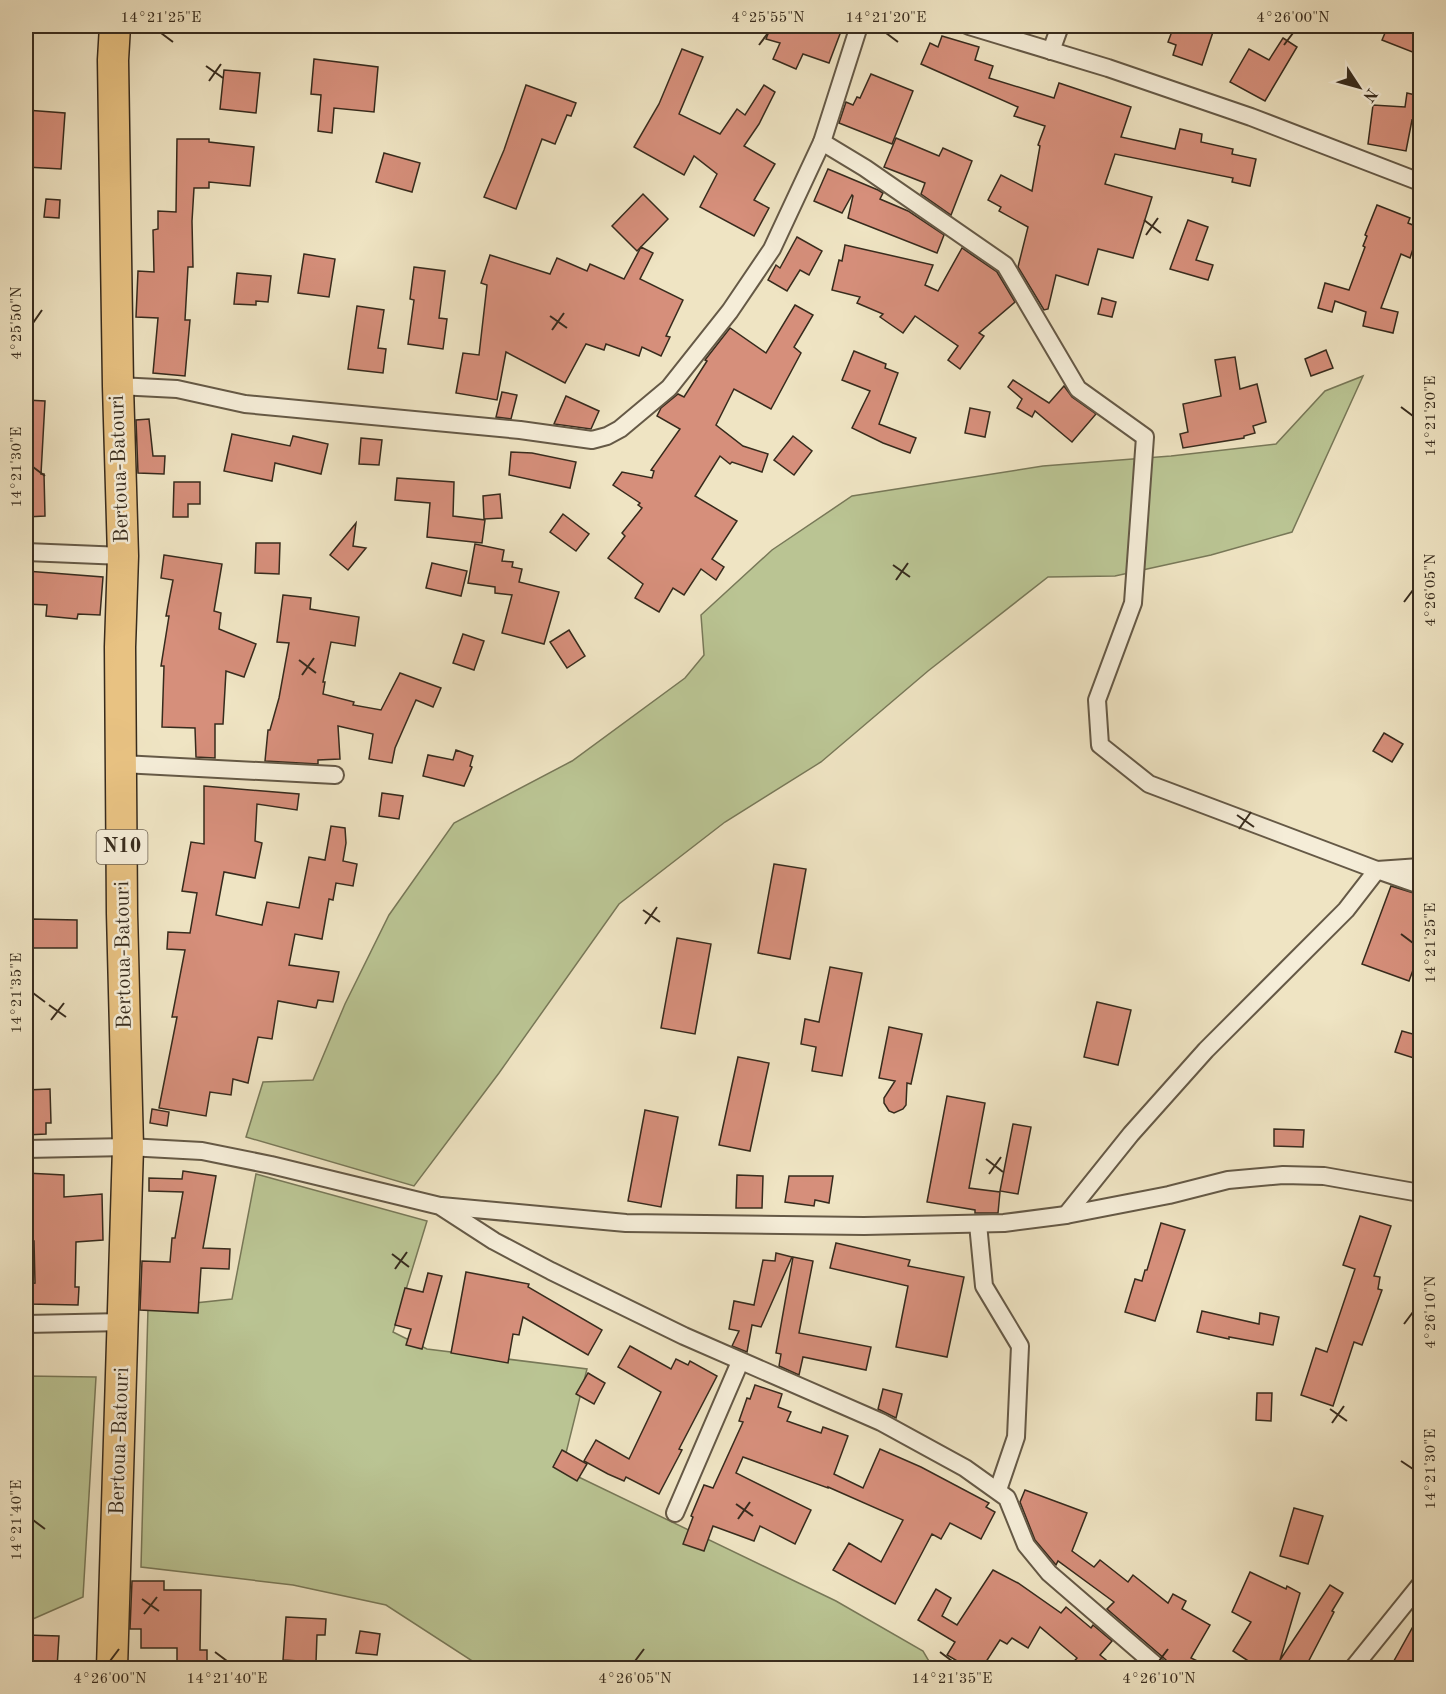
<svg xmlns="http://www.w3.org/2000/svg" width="1446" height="1694" font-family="'Old Standard TT',serif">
<rect width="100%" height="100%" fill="#efe4c3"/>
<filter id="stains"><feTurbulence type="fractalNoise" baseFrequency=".00333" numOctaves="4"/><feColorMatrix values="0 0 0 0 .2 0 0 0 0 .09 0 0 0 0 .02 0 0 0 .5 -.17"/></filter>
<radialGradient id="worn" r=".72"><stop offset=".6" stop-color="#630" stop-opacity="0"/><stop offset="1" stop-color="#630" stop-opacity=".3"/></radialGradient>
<g fill="#bac493" stroke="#787858" stroke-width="1.5">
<path d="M1363 376 1292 532 1211 555 1115 576 1048 577 928 671 821 762 725 822 619 904 499 1073 414 1186 246 1137 263 1082 313 1080 345 1004 389 915 454 823 572 761 685 678 704 655 701 615 772 550 852 496 1043 466 1171 456 1276 444 1325 391Z"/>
<path d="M256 1174 427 1221 393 1332 427 1349 587 1369 562 1469 836 1601 923 1651 933 1668H483L386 1605 293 1585 141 1567 148 1308 232 1299Z"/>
<path d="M26 1376 96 1377 83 1597 26 1622Z"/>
</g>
<g fill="#d68f7b" stroke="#372b1d" stroke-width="1.5">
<path d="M771 26H843L829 63 803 54 796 69 773 59 780 43 766 39Z"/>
<path d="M1174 26H1215L1202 65 1173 55 1176 45 1168 42Z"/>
<path d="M1388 26H1420V55L1382 40Z"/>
<path d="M942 36 979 47 975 60 993 66 989 78 1054 98 1059 83 1131 107 1121 137 1175 149 1180 129 1202 134 1201 142 1233 149 1232 154 1256 159 1250 186 1232 182 1233 178 1115 154 1105 184 1152 197 1133 258 1098 249 1088 285 1056 275 1048 309 1044 310 1018 267 1028 227 999 211 1001 207 988 200 1001 175 1032 191 1040 146 1038 145 1045 126 1014 116 1018 107 921 64 930 43 938 47Z"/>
<path d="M1283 38 1297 47 1265 101 1230 82 1249 49 1269 60Z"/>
<path d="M682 49 703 57 679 114 720 134 737 109 745 115 764 85 775 92 759 124 744 146 775 164 754 200 769 208 754 236 700 207 717 174 694 156 684 175 634 147 659 104Z"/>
<path d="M314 59 378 67 374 112 334 108 332 133 318 131 321 95 311 94Z"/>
<path d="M224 70 260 73 256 113 220 109Z"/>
<path d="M871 74 913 91 892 144 839 123 846 102 853 105 857 97 860 98Z"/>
<path d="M526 85 576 103 571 116 567 115 555 144 542 139 516 209 484 197 504 150Z"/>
<path d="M1407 93 1420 96V122L1412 120 1406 151 1368 144 1373 105 1405 107Z"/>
<path d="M26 110 65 113 61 169 26 167 28 139H26Z"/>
<path d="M896 138 939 156 943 148 972 161 951 215 921 194 925 183 884 167Z"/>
<path d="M177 139H209V142L254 147 250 186 209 182V188H194L192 221 193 267H188L185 320H190L185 376 153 373 158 318 136 317 138 271 154 272 153 230 158 229V211L176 212Z"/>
<path d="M384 153 420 163 412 192 376 182Z"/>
<path d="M828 169 878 190 883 193 880 199 908 211 944 235 937 253 848 218 853 196 852 195 842 213 814 201Z"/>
<path d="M643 194 668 219 637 251 612 226Z"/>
<path d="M46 199 60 200 59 218 44 217Z"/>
<path d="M1377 205 1410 218 1408 223 1420 228 1410 258 1401 254 1381 308 1398 312 1393 333 1363 326 1366 312 1335 301 1332 312 1318 308 1325 283 1349 290 1365 247 1363 246 1367 236 1365 235Z"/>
<path d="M1188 220 1208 227 1196 260 1213 265 1208 280 1170 269Z"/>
<path d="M797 237 822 251 809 275 800 270 787 291 768 280 776 265 780 268Z"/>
<path d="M845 245 933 265 925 285 938 291 962 248 997 272 1015 302 979 333 984 336 960 369 948 360 958 346 915 316 903 333 880 317 883 314 857 303 860 297 832 290 839 260 842 261Z"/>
<path d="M641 247 653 253 640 279 683 300 666 336 670 337 661 356 642 347 639 356 606 344 604 350 586 344 565 383 506 352 497 400 456 393 463 353 479 355 487 285 481 283 490 255 550 274 557 258 587 271 590 264 624 279Z"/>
<path d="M304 254 335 259 329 297 298 293Z"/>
<path d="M414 267 445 271 439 318 447 319 443 349 408 344 414 300 410 299Z"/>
<path d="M237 273 271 276 268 302 256 301V305L234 304Z"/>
<path d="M1102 298 1116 302 1112 317 1098 314Z"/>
<path d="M795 305 813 315 794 347 801 353 771 409 734 389 716 425 743 446 768 454 762 472 732 462 730 464 720 456 695 496 737 521 712 559 724 567 716 580 701 569 684 595 673 588 659 612 635 598 643 584 608 558 625 536 622 533 642 508 638 505 640 503 613 485 622 472 652 478 654 471 651 470 680 429 657 416 661 408 678 394 684 397 707 361 705 360 730 328 766 353Z"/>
<path d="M357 306 384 310 378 348 386 349 383 373 348 369Z"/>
<path d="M1326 350 1333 368 1311 376 1305 359Z"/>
<path d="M854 351 886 364 885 368 898 373 879 424 916 438 910 453 883 443 852 428 870 391 842 380Z"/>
<path d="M1235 357 1240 389 1257 384 1266 422 1253 426 1255 433 1244 436V438L1183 448 1180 434 1188 432 1183 404 1221 396 1215 360Z"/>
<path d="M1013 380 1049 403 1064 386 1072 397 1096 414 1072 442 1035 411 1032 417 1017 408 1022 399 1008 387Z"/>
<path d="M502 392 517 395 511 419 496 417Z"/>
<path d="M566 396 599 411 591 429 554 424Z"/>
<path d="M26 400 45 401 41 474H44L45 516 26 517Z"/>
<path d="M970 408 990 412 985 437 965 433Z"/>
<path d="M149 419 153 456H165L164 474 138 473 136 420Z"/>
<path d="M232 434 290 446 293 436 328 444 321 474 275 463 272 481 224 471Z"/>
<path d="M793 436 812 451 794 475 774 460Z"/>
<path d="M361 438 382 440 379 465 359 464Z"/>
<path d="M511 452 532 453 576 462 570 488 509 475Z"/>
<path d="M397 478 454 482 453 516 485 520 482 543 427 537 430 503 395 500Z"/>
<path d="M174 482H200V504H188V517H173Z"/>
<path d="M500 494 502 518 484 519 483 496Z"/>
<path d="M563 514 589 534 576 551 550 532Z"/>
<path d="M356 523 353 546 366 548 348 570 330 555Z"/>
<path d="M256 543H280L279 574 255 573Z"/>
<path d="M475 544 504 550 502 561 513 562 512 567 522 569 519 582 559 592 544 644 502 633 512 595 495 593V587L468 583Z"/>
<path d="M164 555 222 564 214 611 221 613 219 629 256 644 244 677 226 671 223 724H215V758L196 757 195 728 162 727 164 666H161L169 616H166L173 580 161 578Z"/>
<path d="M432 563 467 571 461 596 426 588Z"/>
<path d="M26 571 103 577 100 615 78 614 77 619 46 616 47 605 26 604Z"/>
<path d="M283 595 311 598 310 609 359 617 355 646 331 642 323 682H325L323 694 354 702 353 705 381 710 400 673 441 688 433 707 416 700 395 748 392 763 369 759 373 734 338 726 340 759 318 760V764L265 761 268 730H270L279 698 289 643 277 642Z"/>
<path d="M569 630 585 656 567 668 550 642Z"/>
<path d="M463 634 484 641 474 670 453 663Z"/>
<path d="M1384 733 1403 744 1392 762 1373 751Z"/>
<path d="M456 750 473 756 470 766 472 767 464 786 423 776 428 755 453 760Z"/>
<path d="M204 786 299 794 297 810 257 804 255 841 262 843 255 878 224 872 216 915 262 925 267 902 299 908 309 857 325 860 331 826 345 828 346 843 343 861 357 864 353 886 336 883 333 900 329 899 322 939 295 934 289 965 339 972 333 1002 318 1000 316 1008 278 1001 272 1039 258 1037 248 1083 233 1079 231 1095 210 1092 206 1116 159 1108 177 1017H172L185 950 167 949 168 932 190 933 197 893 182 891 191 842 204 844Z"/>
<path d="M382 793 403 796 399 819 379 816Z"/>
<path d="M774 864 806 869 790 959 758 953Z"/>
<path d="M1391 886 1420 895V951L1409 981 1362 964Z"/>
<path d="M31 919 77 920V948H30Z"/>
<path d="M677 938 711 944 695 1034 661 1028Z"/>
<path d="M830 967 862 973 842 1076 812 1071 816 1047 801 1044 805 1019 819 1022Z"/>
<path d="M1097 1002 1131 1010 1118 1065 1084 1057Z"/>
<path d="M889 1027 922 1034 911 1084 907 1083 906 1105 903 1109 894 1113 889 1111 884 1103V1098L895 1081 879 1078Z"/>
<path d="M1402 1031 1420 1036V1060L1395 1052Z"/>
<path d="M738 1057 769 1063 750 1151 719 1145Z"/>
<path d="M50 1089 51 1123H46V1134L26 1135V1090Z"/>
<path d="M947 1096 985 1103 969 1188 1000 1192 998 1213H975V1210L927 1202Z"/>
<path d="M152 1109 169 1112 167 1126 150 1123Z"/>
<path d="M645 1110 678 1117 661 1207 628 1201Z"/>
<path d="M1013 1124 1031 1127 1018 1194 1000 1191Z"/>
<path d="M1274 1129 1304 1130 1303 1147 1274 1146Z"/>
<path d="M183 1171 216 1176 203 1248 230 1249 229 1269 201 1268 198 1313 140 1310 142 1261 170 1262 172 1238H175L183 1192 149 1191V1178L182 1179Z"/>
<path d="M26 1173 64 1175V1197L102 1194 103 1240 76 1242 75 1287H79L78 1305 28 1304 27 1284 35 1283 34 1241H31L29 1203H26Z"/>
<path d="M737 1175 763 1176 762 1208H736Z"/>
<path d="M789 1176H833L829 1203 815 1200 814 1206 785 1202Z"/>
<path d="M1360 1216 1391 1226 1374 1276 1380 1277 1378 1289 1382 1290 1362 1345 1354 1342 1333 1406 1301 1395 1316 1348 1327 1352 1355 1269 1343 1265Z"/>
<path d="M1161 1223 1185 1230 1155 1321 1125 1312 1135 1279 1142 1281 1145 1270H1147Z"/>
<path d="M836 1243 910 1260 908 1266 964 1277 947 1357 896 1347 908 1286 830 1268Z"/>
<path d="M776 1253 792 1257 761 1327 752 1325 747 1352 732 1346 739 1331 729 1329 734 1301 754 1305 763 1260 775 1261Z"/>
<path d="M793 1257 813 1261 799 1333 871 1347 866 1370 803 1357 799 1375 779 1366 781 1354 776 1353Z"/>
<path d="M466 1272 529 1284 528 1287 602 1330 588 1355 523 1317 519 1335 513 1334 508 1363 451 1353Z"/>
<path d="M428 1273 442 1276 422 1349 406 1345 411 1329 395 1325 405 1288 423 1292Z"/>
<path d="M1202 1311 1259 1324 1260 1313 1279 1317 1273 1345 1229 1337V1339L1197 1332Z"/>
<path d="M630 1346 671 1369 676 1359 688 1365 690 1361 717 1376 679 1449 682 1450 659 1494 626 1477 624 1481 608 1474 584 1461 596 1440 629 1459 661 1392 618 1367Z"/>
<path d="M588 1373 605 1383 594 1404 576 1394Z"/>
<path d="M755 1385 782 1394 778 1407 791 1412 787 1421 821 1433 823 1427 848 1436 834 1474 863 1488 880 1449 921 1467 989 1503 986 1507 995 1512 981 1539 950 1523 941 1539 932 1534 895 1604 833 1570 849 1543 881 1562 903 1520 828 1487V1488L743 1457 736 1473 811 1510 795 1544 760 1526 754 1541 713 1526 704 1551 683 1544 693 1517 691 1516 704 1485 713 1488 743 1422 739 1421 747 1398 750 1399Z"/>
<path d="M883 1389 902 1394 896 1418 878 1409Z"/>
<path d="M1257 1393H1272L1271 1421 1256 1420Z"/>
<path d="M562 1450 587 1464 577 1481 553 1467Z"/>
<path d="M1025 1490 1087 1513 1072 1551 1094 1567 1100 1560 1128 1582 1133 1575 1168 1603 1173 1594 1186 1601 1182 1609 1210 1625 1191 1658 1212 1668H1169L1166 1660 1107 1609 1114 1602 1058 1561 1056 1565 1035 1540 1020 1502Z"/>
<path d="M1294 1508 1323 1516 1308 1564 1280 1556Z"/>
<path d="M993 1570 1018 1583 1061 1613 1066 1607 1091 1628 1093 1625 1112 1641 1100 1655 1116 1668H1068L1077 1658 1040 1627 1028 1648 1012 1638 1007 1644 1000 1640 982 1668H969L947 1655 955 1642 918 1620 936 1589 951 1598 942 1616 957 1625Z"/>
<path d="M1250 1572 1286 1589 1287 1586 1300 1593 1280 1660 1330 1585 1343 1593 1332 1611 1334 1612 1305 1668H1246L1250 1662 1233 1651 1251 1622 1232 1612Z"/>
<path d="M132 1581H164V1590H201L200 1650H207V1668H177V1648H141V1629H130Z"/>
<path d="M1420 1614V1668H1390Z"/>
<path d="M286 1617 326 1619 325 1635H317L316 1662 283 1660Z"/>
<path d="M360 1631 380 1634 377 1655 356 1653Z"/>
<path d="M26 1635 59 1636 57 1668H26Z"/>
</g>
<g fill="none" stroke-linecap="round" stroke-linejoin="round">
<g stroke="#655946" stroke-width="20">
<g id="street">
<path d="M969 26 1108 68 1251 117 1420 182"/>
<path d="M1051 51 1060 26"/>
<path d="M822 142 865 168 1005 265 1078 389 1145 437 1133 603 1097 700 1100 745 1149 784 1377 870 1420 885"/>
<path d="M118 386 177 389 245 404 520 430 592 440 607 436 620 429 669 388 730 311 772 249 822 142 859 26"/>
<path d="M26 552 123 556"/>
<path d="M122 764 335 775"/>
<path d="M26 1149 128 1147 202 1151 271 1165 440 1206 494 1241 551 1271 684 1336 881 1422 965 1468 1007 1498 1026 1545 1049 1573 1159 1668"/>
<path d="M441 1206 626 1223 864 1226 1004 1223 1066 1215 1169 1195 1228 1180 1283 1175 1324 1176 1420 1193"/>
<path d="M1066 1215 1131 1134 1206 1050 1346 910 1377 870 1420 867"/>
<path d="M978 1224 984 1286 1020 1346 1016 1437 998 1490"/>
<path d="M26 1324 124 1322"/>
<path d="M675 1513 740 1362"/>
<path d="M1353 1668 1420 1585"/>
</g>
</g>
<g stroke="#372b1d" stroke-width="33">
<path id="highway" d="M112 1668 128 1147 122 913 120 647 123 556 118 386 113 60 115 26"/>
</g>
<use href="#street" stroke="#f5edd8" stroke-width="16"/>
<use href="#highway" stroke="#e8c282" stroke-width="30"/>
</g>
<path fill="none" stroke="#372b1d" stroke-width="2" d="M161 33 173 42M886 33 898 42M759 45 768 33M1284 45 1293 33M206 66 223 78M209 81 221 64M1144 220 1161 233M1146 235 1158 218M550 316 567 328M33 323 42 310M552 330 564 313M1401 407 1413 416M33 467 45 476M893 565 910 577M896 580 908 563M1404 602 1413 590M299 660 316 673M302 675 314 658M1237 815 1254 827M1239 829 1251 812M643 910 660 922M645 924 657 907M1401 934 1413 943M33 993 45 1002M49 1005 66 1017M51 1020 64 1003M986 1159 1003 1172M989 1174 1001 1157M392 1254 409 1267M395 1269 407 1252M1404 1324 1413 1312M1330 1409 1347 1421M1332 1423 1344 1406M1401 1461 1413 1469M736 1504 753 1516M738 1519 750 1502M33 1520 45 1529M142 1599 159 1611M144 1614 157 1597M215 1652 227 1661M940 1652 952 1661M110 1661 119 1649M635 1661 644 1649M1159 1661 1168 1649"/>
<g text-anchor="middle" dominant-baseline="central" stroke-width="5" stroke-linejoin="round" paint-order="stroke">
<rect fill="#f5edd8" stroke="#706555" stroke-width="1.5" x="96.5" y="830" width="51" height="34" rx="4.5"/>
<g font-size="20" font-weight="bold" fill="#372b1d">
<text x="122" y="847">N10</text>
</g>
<g font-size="21" fill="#372b1d" stroke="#f5edd8">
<text transform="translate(120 469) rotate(-92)">Bertoua-Batouri</text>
<text transform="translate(124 955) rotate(-91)">Bertoua-Batouri</text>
<text transform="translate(120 1441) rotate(-88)">Bertoua-Batouri</text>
</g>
</g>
<rect width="1446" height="1694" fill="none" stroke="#efe4c3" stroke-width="66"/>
<g transform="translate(1359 87) rotate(126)" stroke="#f5edd8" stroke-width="4.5" paint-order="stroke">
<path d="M0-4.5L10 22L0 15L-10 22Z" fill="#372b1d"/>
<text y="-9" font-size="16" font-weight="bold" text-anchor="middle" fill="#372b1d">N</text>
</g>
<rect x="33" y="33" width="1380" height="1628" fill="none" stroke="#372b1d" stroke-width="2"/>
<g font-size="15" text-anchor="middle" fill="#372b1d">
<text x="161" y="22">14°21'25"E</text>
<text x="768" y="22">4°25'55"N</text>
<text x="886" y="22">14°21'20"E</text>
<text x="1293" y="22">4°26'00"N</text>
<text transform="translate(16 323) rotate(-90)" y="5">4°25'50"N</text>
<text transform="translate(1430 416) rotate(-90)" y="5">14°21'20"E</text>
<text transform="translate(16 467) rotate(-90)" y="5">14°21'30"E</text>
<text transform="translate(1430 590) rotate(-90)" y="5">4°26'05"N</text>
<text transform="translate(1430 943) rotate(-90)" y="5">14°21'25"E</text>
<text transform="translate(16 993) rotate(-90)" y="5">14°21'35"E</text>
<text transform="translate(1430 1312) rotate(-90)" y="5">4°26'10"N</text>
<text transform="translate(1430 1469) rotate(-90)" y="5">14°21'30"E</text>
<text transform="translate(16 1520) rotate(-90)" y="5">14°21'40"E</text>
<text x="110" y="1683">4°26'00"N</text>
<text x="227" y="1683">14°21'40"E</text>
<text x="635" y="1683">4°26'05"N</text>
<text x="952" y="1683">14°21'35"E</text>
<text x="1159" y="1683">4°26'10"N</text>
</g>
<rect width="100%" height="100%" filter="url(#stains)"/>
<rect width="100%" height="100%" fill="url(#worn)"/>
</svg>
